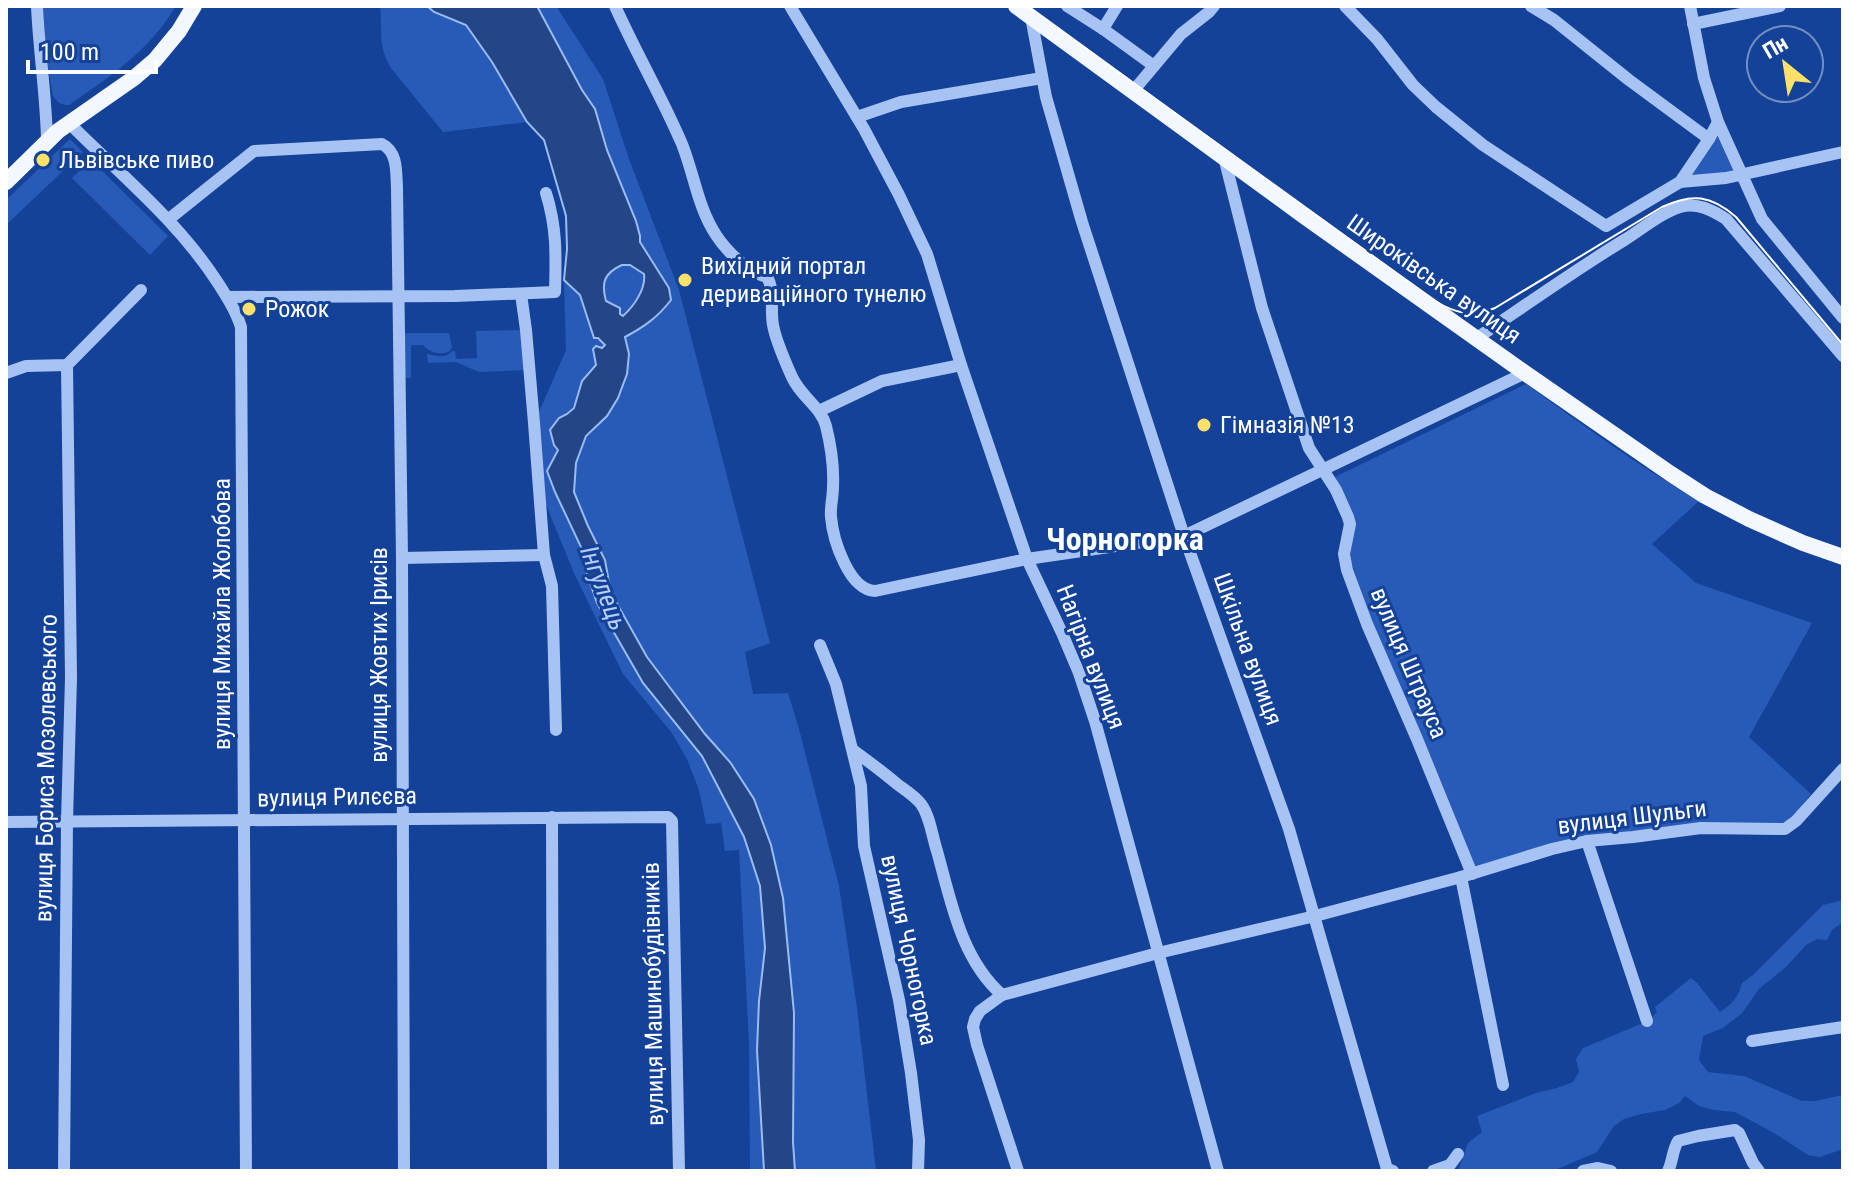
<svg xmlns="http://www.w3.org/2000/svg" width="1849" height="1177" font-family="'Roboto Condensed',sans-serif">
<rect width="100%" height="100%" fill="#144299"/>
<g fill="#275bb7">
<path d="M43 6H176C148 52 112 75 69 105 61 105 58 103 53 96L46 54Z"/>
<path d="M380 6H427L434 12 466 25 492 62 527 122 443 132 391 68C377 43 383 32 380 6Z"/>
<path d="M537 6H556L603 79 629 159 679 290 770 643 745 652 753 694 788 693 799 729 839 886 857 1008 876 1171H795L793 1142 794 1013 783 898 771 845 754 799 730 762 705 734 647 657 611 592 605 560 588 526 574 492 576 463 586 436 607 416 618 398 627 374 629 354 625 337C655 323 655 317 669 288L640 242V236L607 150 595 109 582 90Z"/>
<path d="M1718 122 1742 175 1680 182Z"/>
<path d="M70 139 83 152 6 225V200Z"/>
<path d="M91 160 168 236 150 255 72 178Z"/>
<path d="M622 265H630L644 274C646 289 634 306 623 316L620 314 619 308 606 302C601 283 604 273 622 265Z"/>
<path d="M564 280 580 295 594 338H598L605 345 602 348 593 351 596 365C592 370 586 375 583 380 572 397 581 408 558 418V450L548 471C558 503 578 532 584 565L643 683 702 756 744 837 760 886 765 948 759 1001 757 1050 763 1171H750L749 1044 739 850 725 851 721 823 706 824 699 790 687 759 672 733 623 674 574 573 545 502 536 419 566 350Z"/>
<path d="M526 330 529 370 479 372 456 362 428 363 427 354C436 356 446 359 452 351H455L456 358 458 359 477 358 476 331Z"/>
<path d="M402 333H449L452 347 449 352C439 355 430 353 423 345H411V378H403Z"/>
<path d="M1526 384C1583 425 1638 466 1699 501L1652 544 1696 583 1812 623 1749 737 1811 794 1792 818 1783 825 1699 824 1474 869 1372 622 1350 558 1355 519 1335 477Z"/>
<path d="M1843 900V922L1832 930 1827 940 1817 939 1806 945 1787 966 1759 989 1742 1013 1723 1028 1703 1036 1699 1060 1708 1072 1744 1076 1802 1101H1815L1843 1095V1149L1820 1157 1808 1155 1774 1133 1735 1112 1714 1110 1699 1106 1685 1096 1679 1103 1665 1110 1641 1114 1624 1119 1614 1126 1597 1152 1553 1171H1458L1468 1143 1482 1132 1477 1116 1536 1093 1557 1088 1573 1082 1579 1072 1576 1059 1583 1048 1648 1021 1657 1012 1655 1007 1691 978 1697 983 1720 1012C1732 1004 1738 998 1742 983L1753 975 1823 905Z"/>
</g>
<path fill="#244687" stroke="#9abcf5" stroke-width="2" fill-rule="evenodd" d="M427 6H537L582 90 595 109 607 150 636 221 640 236V242L669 288 671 300C658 317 644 327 625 337L629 354 627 374 618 398 607 416 586 436 576 463 574 492 588 526 605 560 611 593 647 657 705 734 730 762 754 799 771 845 783 898 794 1013 793 1142 795 1171H764L757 1050 759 1001 765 948 760 886 744 837 702 756 643 683 597 603 584 565 581 547 555 492 547 471 558 450 554 445 550 430 559 418 567 414 574 408 582 381 596 365 593 349 596 346 602 348 605 345 598 338H594L580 295 564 280 567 249 566 216 544 140 527 122 492 62 466 25 434 12ZM622 265H630L644 274C646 289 634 306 623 316L620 314V308L606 301C601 283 604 273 622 265Z"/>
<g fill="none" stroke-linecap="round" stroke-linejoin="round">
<g stroke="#a7c3f3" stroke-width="12">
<path d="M37 6C39 51 46 95 47 140"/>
<path d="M615 6C636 53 662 97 682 144 694 174 698 208 716 235 727 252 748 272 767 277 775 290 770 310 773 325 776 342 785 361 792 377 801 397 821 407 826 426 831 446 834 467 833 487 833 497 830 508 831 517 833 540 849 590 875 591L1027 559 1184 536 1525 373"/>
<path d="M790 6 864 129 899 195 927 254 961 365 1027 559 1062 633 1079 673 1095 721 1218 1171"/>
<path d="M1067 6 1103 29 1154 66"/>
<path d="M1345 6 1377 39 1413 85 1436 107 1483 145 1606 226 1680 182 1709 139 1718 122"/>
<path d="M1531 6 1554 20 1629 80 1709 139"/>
<path d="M1690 6 1704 78 1718 122 1762 219 1843 318"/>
<path d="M1031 17 1046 97 1082 222 1184 536 1289 829 1387 1169 1393 1171"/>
<path d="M1693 24 1780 6"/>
<path d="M1103 29 1117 6"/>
<path d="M1134 90 1181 34 1209 12 1214 6"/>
<path d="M857 117 901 102 1042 78"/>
<path d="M69 123C121 175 178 221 218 283 227 297 236 311 241 327L246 1171"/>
<path d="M1224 157 1262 308 1309 448 1336 490 1348 517 1350 524 1344 554 1347 570 1367 624 1417 739 1472 874"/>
<path d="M1680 182 1726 178 1843 152"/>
<path d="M169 219 254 151 382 144C398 152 396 172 397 188L402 558 404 1171"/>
<path d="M521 294 526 330 534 423 544 555 552 586 556 730"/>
<path d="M227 297 455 296 555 292C556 256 557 228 546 193"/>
<path d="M1477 338C1526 305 1575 270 1626 239 1643 228 1661 213 1680 207 1697 202 1712 210 1726 219L1843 356"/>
<path d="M6 373 26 366 67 365 141 290"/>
<path d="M819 411 882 381 961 365"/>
<path d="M402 558 544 555"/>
<path d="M820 645 836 684 861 786 864 846 899 1000 911 1073 919 1140 918 1171"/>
<path d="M853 750C868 761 883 772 897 784 905 790 915 796 921 804 930 816 932 836 937 851 951 901 961 959 1002 995"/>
<path d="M552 817 553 1171"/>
<path d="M6 822 668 817 672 821 679 1171"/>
<path d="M1587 841 1647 1021"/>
<path d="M1461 877 1503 1085"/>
<path d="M1752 1041 1843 1027"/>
<path d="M64 1171 67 821 71 678 67 365"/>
<path d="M1018 1171 977 1045 973 1027 975 1019 980 1011 1002 995 1158 953 1315 916 1461 877 1552 849 1587 841 1633 837 1701 828 1785 829 1796 821 1843 769"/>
<path d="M1433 1171 1450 1165 1458 1154"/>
<path d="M1583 1171 1598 1168 1611 1171"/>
<path d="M1668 1171C1673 1161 1672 1151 1678 1141L1698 1136 1735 1130 1739 1133 1753 1163 1759 1171"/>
</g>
<g stroke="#f3f7ff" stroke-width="16">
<path d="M1016 6 1304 216 1525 373 1671 474 1705 496 1749 519 1803 543 1843 557"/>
<path d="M6 182 58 131 134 78 155 60 179 31 194 6"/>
</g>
<path stroke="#fff" stroke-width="2" d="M1027 6 1435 301C1455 313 1472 318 1495 308L1662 207C1692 193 1711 195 1736 217L1843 345"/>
</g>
<g fill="#ffe169" stroke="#144299" stroke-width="3">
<circle cx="43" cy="160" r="8"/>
<circle cx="685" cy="280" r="8"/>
<circle cx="249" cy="309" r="8"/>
<circle cx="1204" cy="425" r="8"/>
</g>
<g text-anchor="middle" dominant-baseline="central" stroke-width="6" stroke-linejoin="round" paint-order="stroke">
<g font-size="24" fill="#fff" stroke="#144299" text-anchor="start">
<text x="59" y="160">Львівське пиво</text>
<text x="701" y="266">Вихідний портал<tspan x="701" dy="28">дериваційного тунелю</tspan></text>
<text x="265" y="309">Рожок</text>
<text x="1220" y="425">Гімназія №13</text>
</g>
<g font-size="24" fill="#fff" stroke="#144299">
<text transform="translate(1434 279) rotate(35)">Широківська вулиця</text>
<text transform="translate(222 614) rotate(-90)">вулиця Михайла Жолобова</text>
<text transform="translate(1248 649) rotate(70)">Шкільна вулиця</text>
<text transform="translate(379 655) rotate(-90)">вулиця Жовтих Ірисів</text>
<text transform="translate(1091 657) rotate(69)">Нагірна вулиця</text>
<text transform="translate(1409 663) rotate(67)">вулиця Штрауса</text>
<text transform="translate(46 768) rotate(-89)">вулиця Бориса Мозолевського</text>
<text transform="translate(337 797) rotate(-1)">вулиця Рилєєва</text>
<text transform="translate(1632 817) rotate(-7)">вулиця Шульги</text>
<text transform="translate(909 950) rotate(78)">вулиця Чорногорка</text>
<text transform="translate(653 994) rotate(-91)">вулиця Машинобудівників</text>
</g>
<g font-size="26" font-style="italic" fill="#b4cdf9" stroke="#144299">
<text transform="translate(604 588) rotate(69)">Інгулець</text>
</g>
<g font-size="32" font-weight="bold" fill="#fff" stroke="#144299">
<text x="1125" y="539">Чорногорка</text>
</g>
</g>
<rect width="1849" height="1177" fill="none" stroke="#ffffff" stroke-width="16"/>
<g transform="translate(1785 64) rotate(330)"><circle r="38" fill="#144299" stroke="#728ec2" stroke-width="2"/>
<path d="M0-6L14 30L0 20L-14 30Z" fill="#ffe169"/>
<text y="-12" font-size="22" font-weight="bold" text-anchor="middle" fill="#ffffff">Пн</text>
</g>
<path d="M28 60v12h128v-12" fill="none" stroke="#ffffff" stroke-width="4"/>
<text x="40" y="60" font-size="24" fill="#ffffff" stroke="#144299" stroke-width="6" paint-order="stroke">100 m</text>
</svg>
